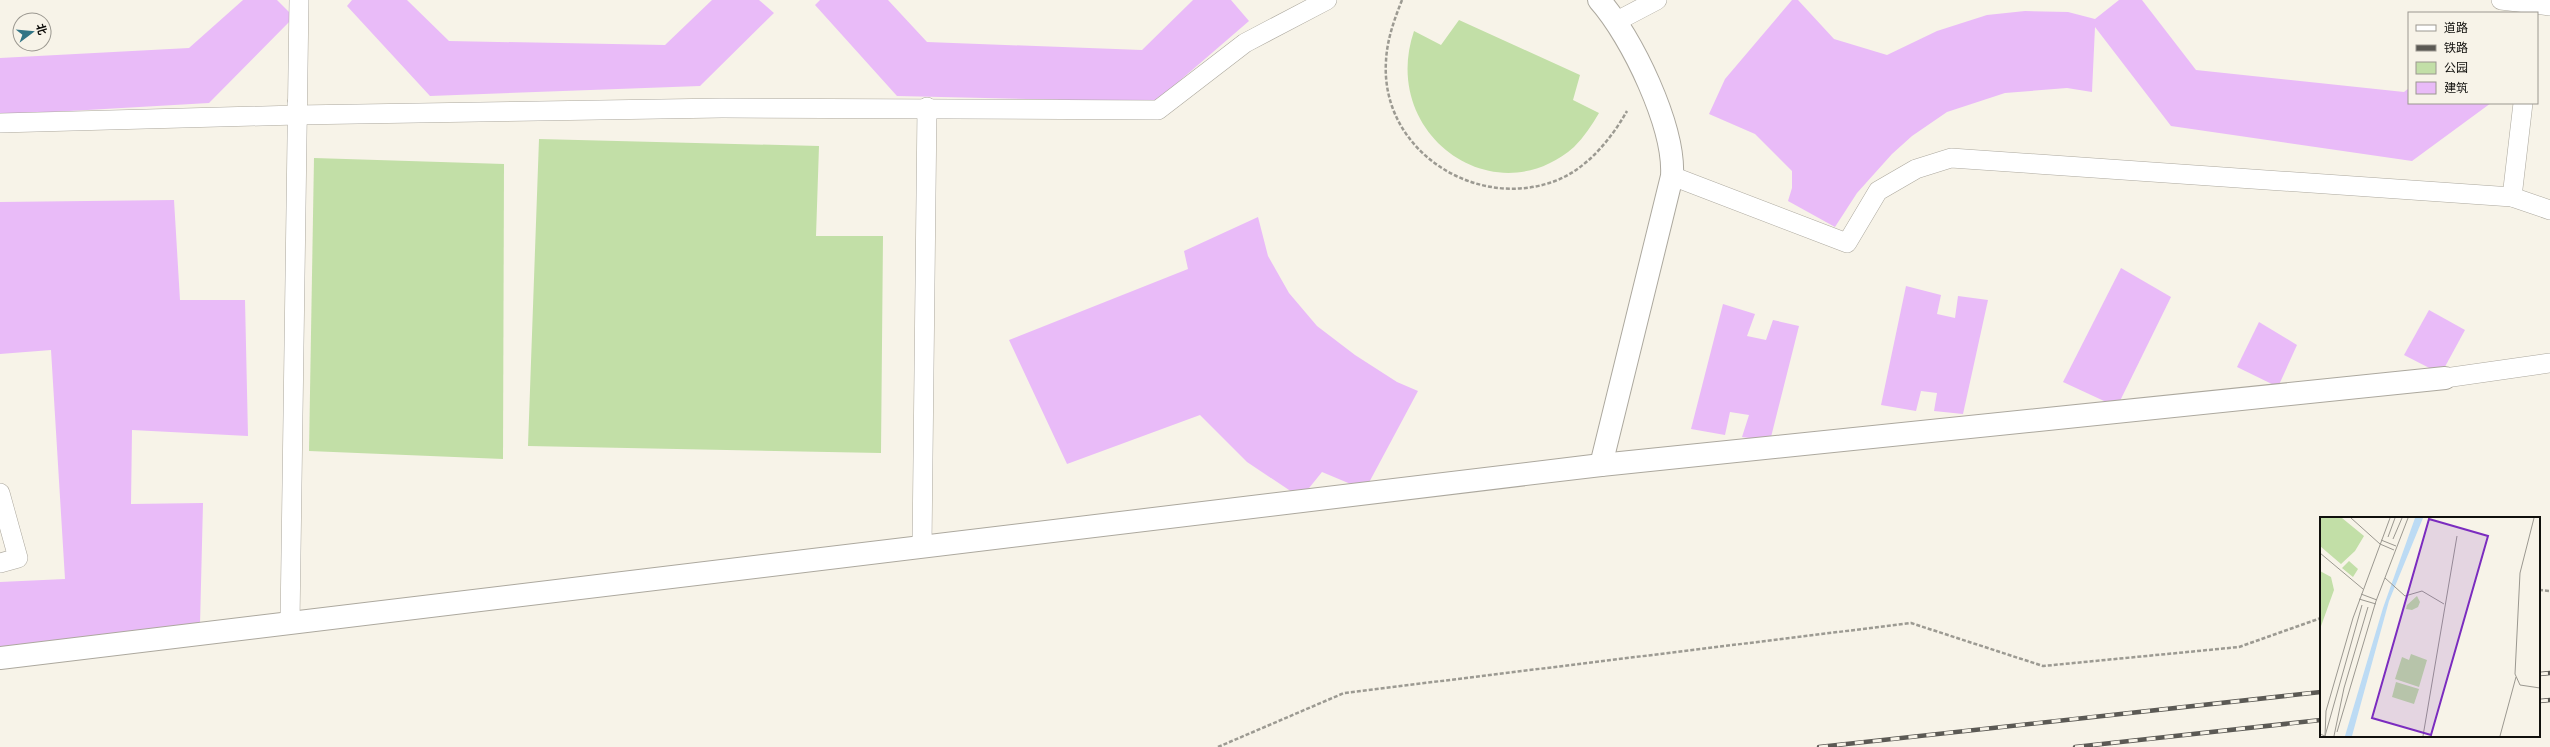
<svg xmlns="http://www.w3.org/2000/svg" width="2550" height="747" font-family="'Playfair Display','Noto Sans SC',serif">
<rect width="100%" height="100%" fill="#f7f3e8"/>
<g fill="#c2dfa7">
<path d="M1459 20 1580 75 1573 100 1599 113C1592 125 1584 137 1574 147 1494 217 1379 134 1414 31L1441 45Z"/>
<path d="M539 139 819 146 816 236H883L881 453 528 446Z"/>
<path d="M314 158 504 164 503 459 309 451Z"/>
</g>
<g fill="#e9bbf8">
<path d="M243 0H277L294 17 209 103 0 115V58L189 48Z"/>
<path d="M352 0H407L449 41 665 45 712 0H759L774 13 700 86 430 96 347 6Z"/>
<path d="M820 0H888L927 42 1142 50 1193 0H1231L1249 21 1155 102 897 96 815 5Z"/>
<path d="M1792 0H1798L1834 39 1887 55 1937 31 1987 15 2025 11 2068 12 2095 19 2119 0H2142L2196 70 2404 92 2409 88V103H2491L2412 161 2171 126 2095 27 2092 92 2067 88 2005 93 1947 112 1912 136 1892 154 1857 193 1835 227 1788 201 1792 188V171L1755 134 1709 114 1725 79Z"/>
<path d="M174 200 180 300H245L248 436 132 430 131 504 203 503 200 625 0 648V582L65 579 51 350 0 354V202Z"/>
<path d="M1258 217 1268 256 1289 293 1317 326 1355 355 1397 382 1418 391 1365 490 1322 472 1301 498 1247 462 1200 415 1067 464 1009 340 1188 269 1184 251Z"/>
<path d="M2121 268 2171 297 2117 407 2063 382Z"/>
<path d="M1906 286 1941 295 1937 314 1955 318 1958 296 1988 300 1963 414 1934 411 1937 393 1921 391 1916 411 1881 405Z"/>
<path d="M1723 304 1755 314 1747 336 1766 340 1773 320 1799 326 1770 441 1742 437 1749 415 1730 412 1725 435 1691 429Z"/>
<path d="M2429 310 2465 330 2441 374 2404 355Z"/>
<path d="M2259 322 2297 345 2278 387 2237 367Z"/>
</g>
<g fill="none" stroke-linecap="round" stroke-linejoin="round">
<g stroke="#aca89e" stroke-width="20">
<g id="service">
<path d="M2501 0 2550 6"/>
<path d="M1617 21 1657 0"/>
<path d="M297 115 722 108 1158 110 1245 43 1327 0"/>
<path d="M0 123 297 115V103"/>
<path d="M1672 176 1847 243 1878 191 1916 169 1951 158 2512 197 2550 210"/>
<path d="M2512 197 2523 103"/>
<path d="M2445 378 2550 363"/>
<path d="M0 493 18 558 0 563"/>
<path d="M922 547 927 107"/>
<path d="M290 623 299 0"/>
</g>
</g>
<g stroke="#aca89e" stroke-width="24">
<g id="tertiary">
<path d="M1599 0C1632 37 1675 127 1672 176L1601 465"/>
<path d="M0 658 1601 465 2445 378"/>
</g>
</g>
<g stroke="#9c9a92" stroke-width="2.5" stroke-dasharray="4 2" stroke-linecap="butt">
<path d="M1402 0C1394 20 1387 40 1386 61 1380 150 1475 211 1555 181 1587 169 1611 139 1627 111"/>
<path d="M2539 590 2550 591"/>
<path d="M1218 747 1344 693 1911 623 2043 666 2239 647 2321 618"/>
</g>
<use href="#service" stroke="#fff" stroke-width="19"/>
<use href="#tertiary" stroke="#fff" stroke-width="22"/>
<g stroke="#5b5954" stroke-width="4.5">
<g id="rail">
<path d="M2539 674 2550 673"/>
<path d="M2539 701 2550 700"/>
<path d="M1819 747 2321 692"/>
<path d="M2075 747 2321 720"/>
</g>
</g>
<use href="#rail" stroke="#f7f3e8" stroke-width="3" stroke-dasharray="9" stroke-linecap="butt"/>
</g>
<g transform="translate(2320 517)">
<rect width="220" height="220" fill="#f7f3e8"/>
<path d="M0 1H22L44 19 35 34 21 47 0 29ZM29 44 38 52 33 60 22 51ZM0 54 11 60 14 73 0 112ZM97 79 100 85 98 90 92 93 86 92 87 88ZM91 137 107 143 99 170 75 162 82 140 89 143ZM76 165 99 172 94 187 72 180Z" fill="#c2dfa7"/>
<path d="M95 1H103L69 84 32 219H25L63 91Z" fill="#bcdbf4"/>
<path fill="none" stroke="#9b9890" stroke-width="1" d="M31 1 60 27 74 33M214 1 200 56 195 157 200 168 220 171M68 20 75 1M73 22 82 1M61 23 76 29M0 36 43 72M65 61 85 79 102 74 124 87M41 77 57 83M39 82 56 87M17 215 56 84 88 1M0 217 5 219 6 194 33 101 70 1M5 219 42 88M14 219 24 171 48 90M103 219 137 19M180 219 196 160"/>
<path fill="#7b2cbf" fill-opacity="0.15" stroke="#7b2cbf" stroke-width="2" d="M109 2 168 19 111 218 52 201Z"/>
<rect width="220" height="220" fill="none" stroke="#100f0c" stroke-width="2"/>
</g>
<rect x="2408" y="12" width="130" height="92" fill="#f7f3e8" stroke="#9b9890"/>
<rect x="2416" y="25" width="20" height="6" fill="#ffffff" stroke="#9b9890"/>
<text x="2444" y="32" font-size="12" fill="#100f0c">道路</text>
<rect x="2416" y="45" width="20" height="6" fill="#5b5954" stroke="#9b9890"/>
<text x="2444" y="52" font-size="12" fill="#100f0c">铁路</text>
<rect x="2416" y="62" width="20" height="12" fill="#c2dfa7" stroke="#9b9890"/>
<text x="2444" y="72" font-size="12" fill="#100f0c">公园</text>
<rect x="2416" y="82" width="20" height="12" fill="#e9bbf8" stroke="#9b9890"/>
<text x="2444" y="92" font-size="12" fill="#100f0c">建筑</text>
<g transform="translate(32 32) rotate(74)"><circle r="19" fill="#f7f3e8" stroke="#9b9890"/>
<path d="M0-3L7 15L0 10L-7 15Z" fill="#317485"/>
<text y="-6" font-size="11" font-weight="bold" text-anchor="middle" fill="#100f0c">北</text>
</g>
</svg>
